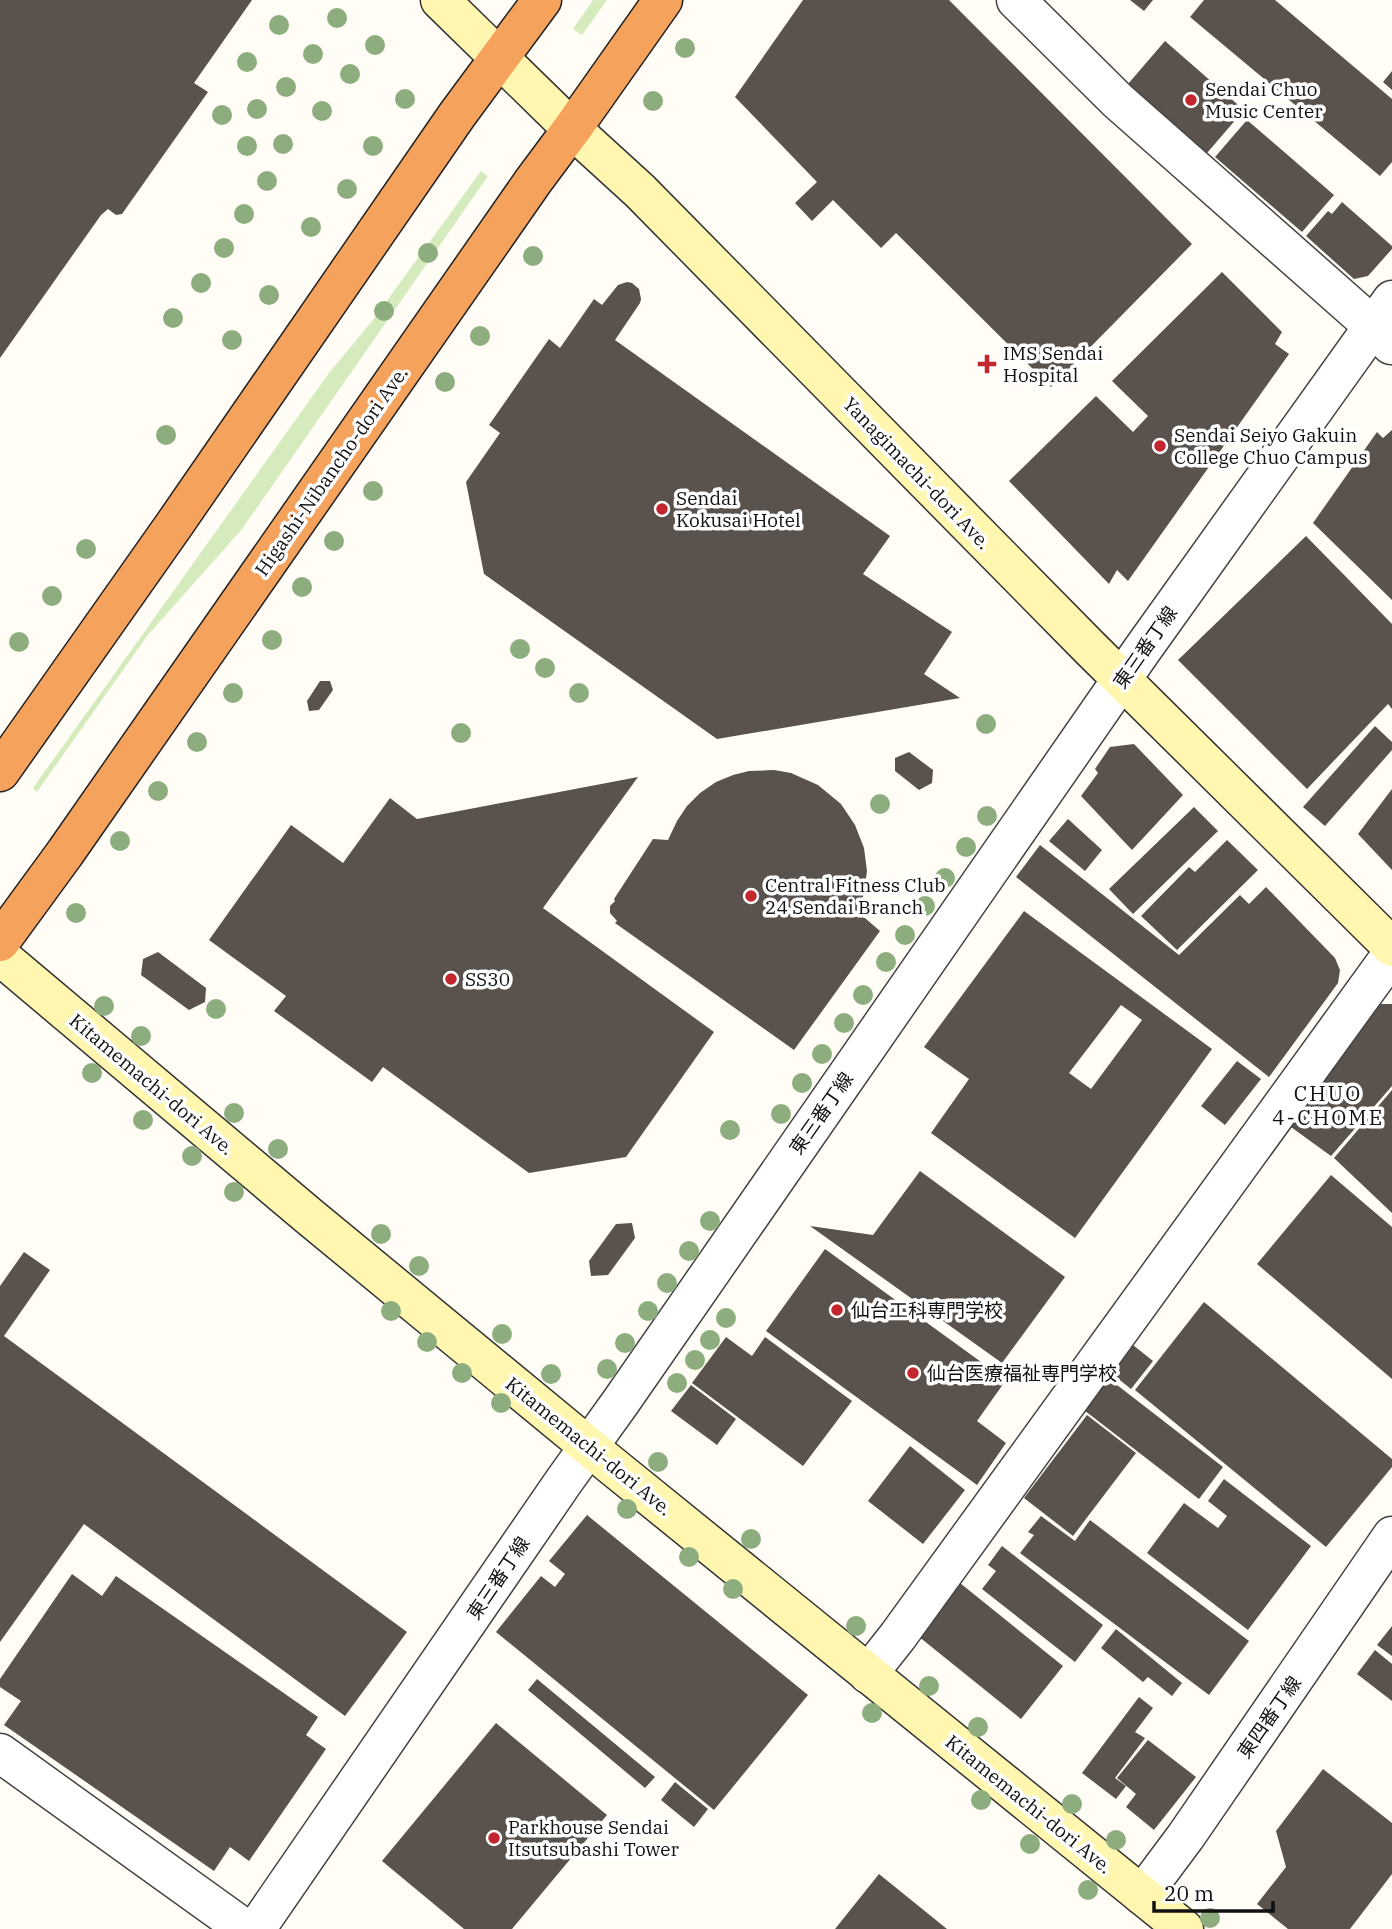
<svg xmlns="http://www.w3.org/2000/svg" width="1392" height="1929" font-family="'IBM Plex Serif','Noto Sans JP',serif">
<rect width="100%" height="100%" fill="#fffdf5"/>
<g fill="#d5ebbd">
<path d="M593 0H607L582 35 573 29Z"/>
<path d="M481 171 488 176 242 529 147 636 37 792 33 788 329 373 373 320Z"/>
</g>
<g fill="#5a524d" fill-rule="evenodd">
<path d="M0 0H252L194 83 208 92 122 214 116 215 108 209 101 215 0 358Z"/>
<path d="M803 0H949L1192 244 1051 387 896 233 881 248 833 200 812 221 795 203 817 182 735 97Z"/>
<path d="M1130 0H1153L1144 11Z"/>
<path d="M1204 0H1275L1392 99V162L1380 176 1190 17Z"/>
<path d="M1165 41 1244 110 1207 153 1128 84Z"/>
<path d="M1392 71V90L1383 82Z"/>
<path d="M1247 120 1334 195 1302 232 1215 157Z"/>
<path d="M1342 202 1392 246V249L1368 276 1354 279 1306 236 1328 211 1332 214Z"/>
<path d="M1222 272 1282 332 1275 344 1289 354 1128 581 1117 570 1109 584 1009 481 1096 396 1133 432 1148 416 1112 381Z"/>
<path d="M627 282 632 283 639 289 641 299 640 303 615 340 890 536 863 574 952 632 924 674 960 698 717 739 484 574 466 482 500 433 489 425 549 339 560 348 594 299 602 305 618 285Z"/>
<path d="M1392 430V600L1313 523 1377 432 1383 438Z"/>
<path d="M1306 536 1392 624V709L1388 704 1307 789 1178 660Z"/>
<path d="M320 681H330L333 690 319 710 309 711 307 701Z"/>
<path d="M1375 726 1392 742V750L1325 826 1303 807Z"/>
<path d="M1134 744 1183 795 1132 850 1081 796 1098 773 1095 769 1110 747Z"/>
<path d="M909 752 933 770 932 783 919 790 895 771V758Z"/>
<path d="M774 770 791 773 818 785 841 804 855 825 864 848 867 871 864 893 858 912 880 931 794 1050 615 923 617 921 610 913V906L615 901 614 899 653 839 668 840 677 821 687 806 700 793 716 782 733 775 749 771Z"/>
<path d="M638 777 543 908 714 1032 626 1157 529 1173 383 1067 372 1082 274 1011 286 996 209 940 291 825 343 863 390 798 417 819Z"/>
<path d="M1392 789V870L1358 834Z"/>
<path d="M1194 807 1218 831 1133 914 1109 889Z"/>
<path d="M1068 819 1102 850 1085 871 1049 841Z"/>
<path d="M1227 840 1258 870 1177 950 1141 916 1189 867 1195 872Z"/>
<path d="M1040 845 1179 955 1240 895 1249 904 1266 887 1335 958 1340 970 1338 983 1269 1077 1016 877Z"/>
<path d="M1024 911 1212 1049 1075 1238 931 1133 969 1079 924 1047ZM1121 1005 1142 1020 1091 1089 1069 1073Z"/>
<path d="M158 952 206 988 205 1002 189 1010 141 975 143 959Z"/>
<path d="M1373 1004H1392V1086L1331 1156 1284 1122Z"/>
<path d="M1237 1061 1261 1079 1225 1125 1201 1106Z"/>
<path d="M1392 1090V1213L1334 1158Z"/>
<path d="M920 1171 1065 1277 1002 1363 810 1226 873 1235Z"/>
<path d="M1331 1175 1392 1227V1379L1257 1264Z"/>
<path d="M632 1223 635 1238 608 1275 591 1276 589 1261 616 1224Z"/>
<path d="M825 1249 1006 1380 977 1421 1006 1443 977 1485 766 1331Z"/>
<path d="M24 1252 50 1270 4 1336 407 1632 345 1716 84 1524 0 1642V1286Z"/>
<path d="M1204 1302 1392 1459V1467L1326 1547 1135 1390Z"/>
<path d="M726 1337 752 1356 765 1337 852 1401 803 1466 692 1383Z"/>
<path d="M1133 1345 1153 1361 1131 1389 1111 1373Z"/>
<path d="M1108 1378 1223 1467 1199 1499 1080 1407Z"/>
<path d="M691 1385 736 1419 717 1445 671 1411Z"/>
<path d="M1087 1415 1136 1453 1073 1536 1024 1498Z"/>
<path d="M910 1446 965 1490 923 1544 868 1501Z"/>
<path d="M1224 1479 1311 1546 1248 1630 1147 1553 1184 1503 1218 1528 1227 1516 1208 1501Z"/>
<path d="M587 1515 808 1695 714 1810 496 1632 541 1576 555 1587 565 1574 549 1561Z"/>
<path d="M1041 1516 1075 1541 1090 1520 1249 1641 1209 1695 1020 1553 1034 1535 1028 1532Z"/>
<path d="M1002 1546 1103 1625 1075 1662 982 1589 996 1571 988 1565Z"/>
<path d="M72 1574 102 1596 116 1576 318 1717 306 1735 326 1749 249 1861 230 1847 214 1871 4 1725 21 1701 0 1687V1679Z"/>
<path d="M960 1583 1063 1666 1021 1719 918 1636Z"/>
<path d="M1392 1626V1656L1377 1645Z"/>
<path d="M1116 1629 1182 1683 1172 1696 1148 1677 1143 1682 1101 1648Z"/>
<path d="M1375 1650 1392 1664V1701L1357 1674Z"/>
<path d="M537 1679 655 1777 645 1788 528 1690Z"/>
<path d="M1139 1697 1153 1708 1135 1732 1145 1738 1115 1778 1126 1786 1116 1799 1082 1773Z"/>
<path d="M496 1723 607 1815 512 1929H464L382 1861Z"/>
<path d="M1148 1740 1196 1777 1154 1830 1126 1807 1136 1794 1117 1778Z"/>
<path d="M1323 1769 1392 1823V1874L1350 1929H1288L1257 1904 1286 1867 1276 1831Z"/>
<path d="M675 1782 708 1809 694 1827 661 1800Z"/>
<path d="M879 1874 947 1929H835Z"/>
</g>
<g fill="none" stroke-linecap="round" stroke-linejoin="round">
<g stroke="#444" stroke-width="41">
<g id="street">
<path d="M1016 0 1118 101 1374 327 1391 345"/>
<path d="M868 1674 898 1636 1392 954"/>
<path d="M0 1753 245 1929"/>
<path d="M1142 1895 1186 1836 1392 1536"/>
<path d="M256 1929 564 1481 620 1403 1142 650 1392 300"/>
</g>
</g>
<g stroke="#333" stroke-width="41">
<g id="secondary">
<path d="M440 0 572 129 640 191 1089 647 1392 947"/>
<path d="M0 956 310 1217 611 1465 1184 1929"/>
</g>
</g>
<g stroke="#222" stroke-width="41">
<g id="highway">
<path d="M0 772 174 525 457 115 542 0"/>
<path d="M0 942 65 853 534 180 572 129 663 0"/>
</g>
</g>
<use href="#street" stroke="#fff" stroke-width="38"/>
<use href="#secondary" stroke="#fff6b0" stroke-width="38"/>
<use href="#highway" stroke="#f5a25d" stroke-width="38"/>
</g>
<g fill="#8dad7f">
<circle cx="337" cy="18" r="10"/>
<circle cx="279" cy="25" r="10"/>
<circle cx="375" cy="45" r="10"/>
<circle cx="685" cy="48" r="10"/>
<circle cx="313" cy="54" r="10"/>
<circle cx="247" cy="62" r="10"/>
<circle cx="350" cy="74" r="10"/>
<circle cx="286" cy="87" r="10"/>
<circle cx="405" cy="99" r="10"/>
<circle cx="653" cy="101" r="10"/>
<circle cx="257" cy="109" r="10"/>
<circle cx="322" cy="111" r="10"/>
<circle cx="222" cy="115" r="10"/>
<circle cx="283" cy="144" r="10"/>
<circle cx="247" cy="146" r="10"/>
<circle cx="373" cy="146" r="10"/>
<circle cx="267" cy="181" r="10"/>
<circle cx="347" cy="189" r="10"/>
<circle cx="244" cy="214" r="10"/>
<circle cx="311" cy="227" r="10"/>
<circle cx="224" cy="248" r="10"/>
<circle cx="428" cy="253" r="10"/>
<circle cx="533" cy="256" r="10"/>
<circle cx="201" cy="283" r="10"/>
<circle cx="269" cy="295" r="10"/>
<circle cx="384" cy="311" r="10"/>
<circle cx="173" cy="318" r="10"/>
<circle cx="480" cy="336" r="10"/>
<circle cx="232" cy="340" r="10"/>
<circle cx="445" cy="382" r="10"/>
<circle cx="166" cy="435" r="10"/>
<circle cx="373" cy="491" r="10"/>
<circle cx="334" cy="541" r="10"/>
<circle cx="86" cy="549" r="10"/>
<circle cx="302" cy="587" r="10"/>
<circle cx="52" cy="596" r="10"/>
<circle cx="272" cy="640" r="10"/>
<circle cx="19" cy="642" r="10"/>
<circle cx="520" cy="649" r="10"/>
<circle cx="545" cy="668" r="10"/>
<circle cx="233" cy="693" r="10"/>
<circle cx="579" cy="693" r="10"/>
<circle cx="986" cy="724" r="10"/>
<circle cx="461" cy="733" r="10"/>
<circle cx="197" cy="742" r="10"/>
<circle cx="158" cy="791" r="10"/>
<circle cx="880" cy="804" r="10"/>
<circle cx="987" cy="816" r="10"/>
<circle cx="120" cy="841" r="10"/>
<circle cx="966" cy="847" r="10"/>
<circle cx="945" cy="878" r="10"/>
<circle cx="925" cy="906" r="10"/>
<circle cx="76" cy="913" r="10"/>
<circle cx="905" cy="935" r="10"/>
<circle cx="886" cy="962" r="10"/>
<circle cx="863" cy="995" r="10"/>
<circle cx="104" cy="1006" r="10"/>
<circle cx="216" cy="1009" r="10"/>
<circle cx="844" cy="1023" r="10"/>
<circle cx="141" cy="1036" r="10"/>
<circle cx="822" cy="1054" r="10"/>
<circle cx="92" cy="1073" r="10"/>
<circle cx="802" cy="1083" r="10"/>
<circle cx="234" cy="1113" r="10"/>
<circle cx="781" cy="1114" r="10"/>
<circle cx="143" cy="1120" r="10"/>
<circle cx="730" cy="1130" r="10"/>
<circle cx="278" cy="1149" r="10"/>
<circle cx="192" cy="1156" r="10"/>
<circle cx="234" cy="1192" r="10"/>
<circle cx="710" cy="1221" r="10"/>
<circle cx="381" cy="1234" r="10"/>
<circle cx="689" cy="1251" r="10"/>
<circle cx="419" cy="1266" r="10"/>
<circle cx="667" cy="1283" r="10"/>
<circle cx="391" cy="1311" r="10"/>
<circle cx="648" cy="1311" r="10"/>
<circle cx="726" cy="1318" r="10"/>
<circle cx="502" cy="1334" r="10"/>
<circle cx="710" cy="1340" r="10"/>
<circle cx="427" cy="1342" r="10"/>
<circle cx="625" cy="1343" r="10"/>
<circle cx="695" cy="1360" r="10"/>
<circle cx="607" cy="1369" r="10"/>
<circle cx="462" cy="1373" r="10"/>
<circle cx="551" cy="1374" r="10"/>
<circle cx="677" cy="1383" r="10"/>
<circle cx="501" cy="1403" r="10"/>
<circle cx="658" cy="1462" r="10"/>
<circle cx="627" cy="1509" r="10"/>
<circle cx="751" cy="1539" r="10"/>
<circle cx="689" cy="1557" r="10"/>
<circle cx="733" cy="1589" r="10"/>
<circle cx="856" cy="1626" r="10"/>
<circle cx="929" cy="1686" r="10"/>
<circle cx="872" cy="1713" r="10"/>
<circle cx="978" cy="1727" r="10"/>
<circle cx="981" cy="1800" r="10"/>
<circle cx="1072" cy="1804" r="10"/>
<circle cx="1116" cy="1840" r="10"/>
<circle cx="1030" cy="1844" r="10"/>
<circle cx="1088" cy="1890" r="10"/>
<circle cx="1210" cy="1918" r="10"/>
</g>
<g fill="#c4262e" stroke="#fff" stroke-width="2.5">
<circle cx="1191" cy="100" r="7"/>
<path d="M983.5 353.5h7v7h7v7h-7v7h-7v-7h-7v-7h7z"/>
<circle cx="1160" cy="446" r="7"/>
<circle cx="662" cy="509" r="7"/>
<circle cx="751" cy="896" r="7"/>
<circle cx="451" cy="979" r="7"/>
<circle cx="837" cy="1310" r="7"/>
<circle cx="913" cy="1373" r="7"/>
<circle cx="494" cy="1838" r="7"/>
</g>
<g text-anchor="middle" dominant-baseline="central" stroke-width="7" stroke-linejoin="round" paint-order="stroke">
<g font-size="19" fill="#111" stroke="#fff" text-anchor="start">
<text x="1205" y="89">Sendai Chuo<tspan x="1205" dy="22">Music Center</tspan></text>
<text x="1003" y="353">IMS Sendai<tspan x="1003" dy="22">Hospital</tspan></text>
<text x="1174" y="435">Sendai Seiyo Gakuin<tspan x="1174" dy="22">College Chuo Campus</tspan></text>
<text x="676" y="498">Sendai<tspan x="676" dy="22">Kokusai Hotel</tspan></text>
<text x="765" y="885">Central Fitness Club<tspan x="765" dy="22">24 Sendai Branch</tspan></text>
<text x="465" y="979">SS30</text>
<text x="851" y="1310">仙台工科専門学校</text>
<text x="927" y="1373">仙台医療福祉専門学校</text>
<text x="508" y="1827">Parkhouse Sendai<tspan x="508" dy="22">Itsutsubashi Tower</tspan></text>
</g>
<g font-size="19" fill="#111" stroke="#fff">
<text transform="translate(331 471) rotate(-55)">Higashi-Nibancho-dori Ave.</text>
<text transform="translate(917 473) rotate(46)">Yanagimachi-dori Ave.</text>
<text transform="translate(1145 647) rotate(-55)">東三番丁線</text>
<text transform="translate(152 1084) rotate(40)">Kitamemachi-dori Ave.</text>
<text transform="translate(821 1113) rotate(-55)">東三番丁線</text>
<text transform="translate(589 1446) rotate(39)">Kitamemachi-dori Ave.</text>
<text transform="translate(498 1578) rotate(-56)">東三番丁線</text>
<text transform="translate(1269 1717) rotate(-55)">東四番丁線</text>
<text transform="translate(1029 1804) rotate(39)">Kitamemachi-dori Ave.</text>
</g>
<g font-size="21" letter-spacing="2" fill="#111" stroke="#fff">
<text x="1328" y="1093">CHUO<tspan x="1328" dy="24">4-CHOME</tspan></text>
</g>
</g>
<path d="M1154 1901v10h119v-10" fill="none" stroke="#111111" stroke-width="3.5"/>
<text x="1164" y="1901" font-size="21" fill="#111111" stroke="#ffffff" stroke-width="5" paint-order="stroke">20 m</text>
</svg>
